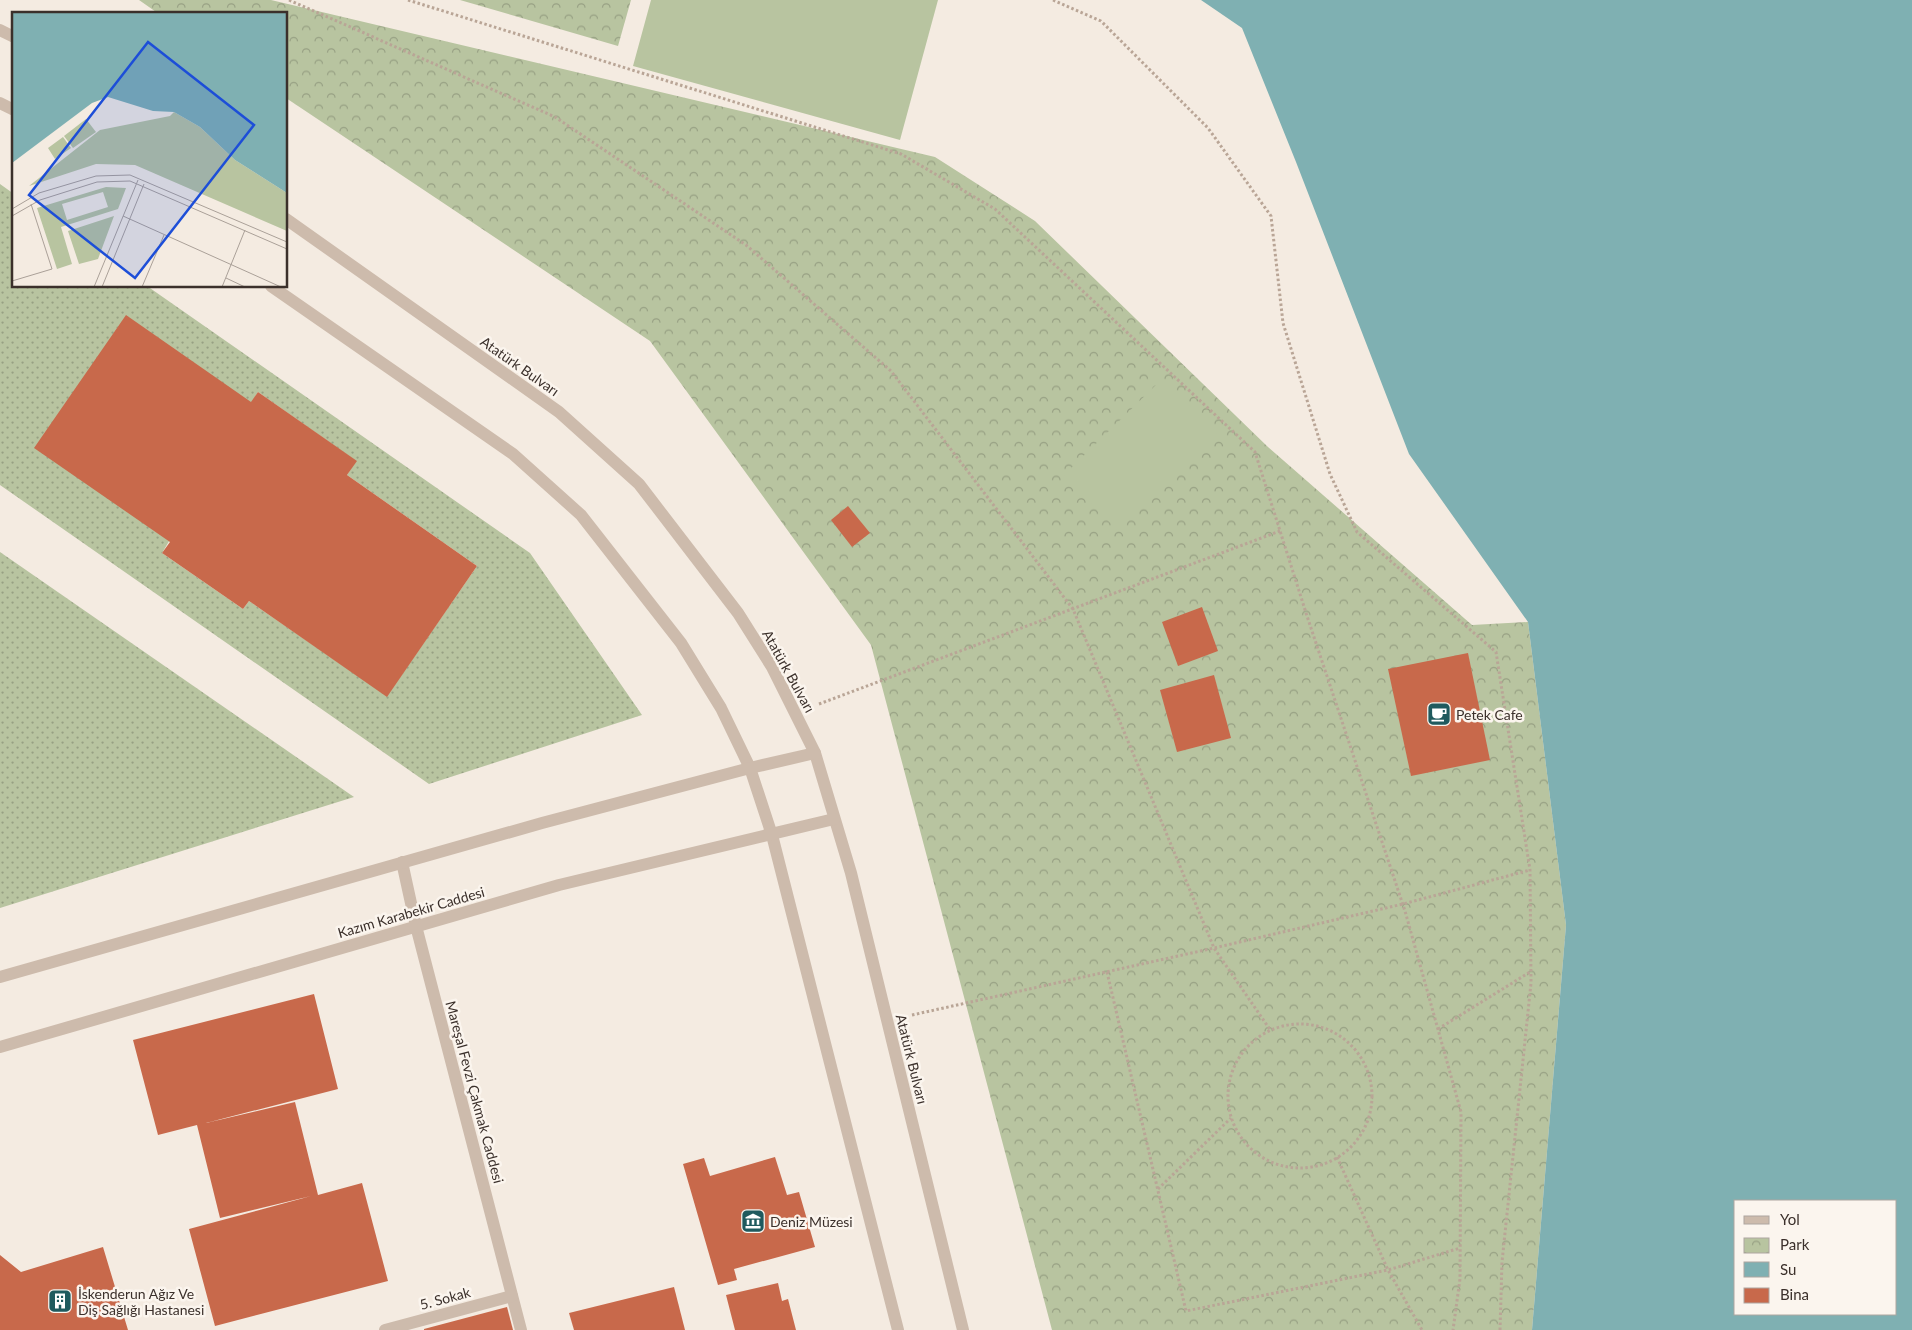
<svg xmlns="http://www.w3.org/2000/svg" width="1912" height="1330" font-family="Lato,sans-serif">
<defs>
<pattern id="grass-dots" width="8" height="8" patternUnits="userSpaceOnUse" patternTransform="scale(1.25)"><rect width="8" height="8" fill="#b8c4a0"/><path d="M2 2h.1M6 6h.1" fill="none" stroke="#97a083" stroke-width="1.8" stroke-linecap="round"/></pattern>
<pattern id="park-crowns" width="20" height="18" patternUnits="userSpaceOnUse" patternTransform="scale(1.25)"><rect width="20" height="18" fill="#b8c4a0"/><path d="M2 6a3 3 0 1 1 6 0M12 15a3 3 0 1 1 6 0" fill="none" stroke="#97a083"/></pattern>
</defs>
<rect width="100%" height="100%" fill="#f4ebe1"/>
<g fill="url(#grass-dots)" fill-rule="evenodd">
<path d="M0 184 14 194V286H147L530 553 642 715 429 784 0 485ZM258 392 356 461 347 475 477 566 387 696 249 601 243 609 162 553Z"/>
<path d="M0 552 354 797 0 908Z"/>
</g>
<g fill="url(#park-crowns)">
<path d="M139 0H271L935 157 1035 221 1268 447 1472 625 1528 622 1566 925 1532 1330H1052L871 645 650 341 286 98V14H159Z"/>
<path d="M460 0H631L618 46Z"/>
</g>
<g fill="#b8c4a0">
<path d="M651 0H938L900 140 633 66Z"/>
<path d="M1163 378 1217 434 1117 530 1064 475Z"/>
</g>
<path fill="#7fb0b2" fill-rule="evenodd" d="M1201 0H1912V1330H1532L1566 925 1528 622 1409 454 1296 162 1242 28ZM1736 1201H1896V1314H1736Z"/>
<g fill="#c8694b">
<path d="M126 315 251 402 258 392 357 461 347 475 477 566 387 697 249 601 243 609 162 553 170 542 34 448Z"/>
<path d="M848 506 870 533 852 547 831 520Z"/>
<path d="M1202 607 1218 651 1178 666 1162 622Z"/>
<path d="M1468 653 1490 760 1411 776 1388 669Z"/>
<path d="M1214 675 1231 738 1177 752 1160 690Z"/>
<path d="M314 994 338 1089 206 1123 295 1102 318 1195 362 1183 388 1281 215 1326 189 1229 311 1196 220 1218 197 1125 158 1135 133 1040Z"/>
<path d="M775 1157 787 1195 799 1192 815 1247 734 1269 737 1280 718 1285 683 1164 704 1158 710 1176Z"/>
<path d="M103 1247 128 1330H0V1255L21 1272Z"/>
<path d="M778 1283 782 1301 788 1299 796 1330H735L726 1295Z"/>
<path d="M674 1287 685 1330H574L569 1313Z"/>
<path d="M507 1307 513 1330H424V1329Z"/>
</g>
<g fill="none" stroke-linecap="round" stroke-linejoin="round">
<g stroke="#b9a596" stroke-width="3" stroke-dasharray="2.5 2.5" stroke-linecap="butt">
<path d="M289 0 555 117 746 245 891 371 1073 609 1214 948 1403 904 1530 870"/>
<path d="M408 0 901 154 995 209 1255 452 1307 616 1405 911 1461 1112 1460 1279 1453 1330"/>
<path d="M1053 0 1101 21 1208 128 1271 216 1283 323 1330 474 1357 532 1496 652 1530 870 1531 983 1502 1262 1500 1330"/>
<path d="M819 704 1280 531"/>
<path d="M1107 972 1186 1311 1388 1270 1460 1248"/>
<path d="M912 1015 1214 948 1271 1031"/>
<circle cx="1300" cy="1096" r="72"/>
<path d="M1438 1029 1530 972"/>
<path d="M1337 1157 1388 1270 1422 1330"/>
<path d="M1158 1189 1231 1118"/>
</g>
<g stroke="#cdbbac" stroke-width="12">
<path d="M402 862 416 926 521 1330"/>
<path d="M385 1330 512 1296"/>
</g>
<g stroke="#cdbbac" stroke-width="12">
<path d="M0 30 14 37"/>
<path d="M0 103 14 110"/>
<path d="M286 219 559 412 639 484 738 613 772 667 815 753 851 873 963 1330"/>
<path d="M271 286 513 454 581 515 681 643 721 708 750 768 772 835 898 1330"/>
<path d="M0 977 542 823 750 768 815 753"/>
<path d="M0 1047 559 885 834 819"/>
</g>
</g>
<defs>
<g id="cafe-square" transform="scale(1.25)"><rect x="-9" y="-9" width="18" height="18" rx="4" fill="#1f5a5e" stroke="#fbf5ee"/><path d="M-5.5-4.5H6V0H3Q3 3.5 0 3.5H-2.5Q-5.5 3.5-5.5 0ZM3-3.2v2h1.7v-2ZM-6 4.5H4V6H-6Z" fill="#fff"/></g>
<g id="museum-square" transform="scale(1.25)"><rect x="-9" y="-9" width="18" height="18" rx="4" fill="#1f5a5e" stroke="#fbf5ee"/><path d="M0-6L6-3V-2H-6V-3ZM-5-1h2V3h-2ZM-1-1h2V3h-2ZM3-1h2V3H3ZM-6 4H6V6H-6Z" fill="#fff"/></g>
<g id="building-square" transform="scale(1.25)"><rect x="-9" y="-9" width="18" height="18" rx="4" fill="#1f5a5e" stroke="#fbf5ee"/><path d="M-4-6H4V6H1V3H-1V6H-4ZM-2.5-4.3h1.7v1.8h-1.7ZM.8-4.3h1.7v1.8H.8ZM-2.5-1h1.7V.8h-1.7ZM.8-1h1.7V.8H.8Z" fill="#fff"/></g>
</defs>
<g fill-rule="evenodd">
<use href="#cafe-square" x="1439" y="714"/>
<use href="#museum-square" x="753" y="1221"/>
<use href="#building-square" x="60" y="1301"/>
</g>
<g text-anchor="middle" dominant-baseline="central" stroke-width="5" stroke-linejoin="round" paint-order="stroke">
<g font-size="14" fill="#3b302b" stroke="#fbf5ee">
<text transform="translate(520 366) rotate(35)">Atatürk Bulvarı</text>
<text transform="translate(789 671) rotate(61)">Atatürk Bulvarı</text>
<text transform="translate(411 912) rotate(-16)">Kazım Karabekir Caddesi</text>
<text transform="translate(912 1059) rotate(76)">Atatürk Bulvarı</text>
<text transform="translate(475 1092) rotate(75)">Mareşal Fevzi Çakmak Caddesi</text>
<text transform="translate(445 1298) rotate(-15)">5. Sokak</text>
</g>
<g font-size="14" fill="#3b302b" stroke="#fbf5ee" text-anchor="start">
<text x="1456" y="714">Petek Cafe</text>
<text x="770" y="1221">Deniz Müzesi</text>
<text x="78" y="1293">İskenderun Ağız Ve<tspan x="78" dy="16">Diş Sağlığı Hastanesi</tspan></text>
</g>
</g>
<g transform="translate(12 12)">
<rect width="275" height="275" fill="#f4ebe1"/>
<path d="M94 175 114 176 106 197 49 215 60 252 45 257 25 196ZM91 180 96 195 55 208 50 192ZM102 204 86 247 67 252 56 219Z" fill="#b8c4a0" fill-rule="evenodd"/>
<path d="M162 100 188 115 223 148 275 181V219L123 153 84 152 17 174 88 118 158 104ZM51 125 59 136 43 147 36 136Z" fill="#b8c4a0"/>
<path d="M74 107 84 120 61 136 52 124Z" fill="#b8c4a0"/>
<path d="M0 0H275V181L223 148 188 115 162 100 141 99 96 85 80 91 0 151Z" fill="#7fb0b2"/>
<path fill="none" stroke="#aaa098" stroke-width="1" d="M0 197 27 181 84 164 118 163 275 230M0 204 28 188 85 170 118 169 275 237M111 204 269 275M214 266 233 275M0 269 40 257 19 192M82 275 126 168M90 275 132 172M130 275 152 223M210 275 233 218"/>
<path fill="#1d4ed8" fill-opacity="0.15" stroke="#1d4ed8" stroke-width="2.5" d="M136 30 242 113 123 266 17 183Z"/>
<rect width="275" height="275" fill="none" stroke="#3b302b" stroke-width="2.5"/>
</g>
<rect x="1734" y="1200" width="162" height="115" fill="#fbf5ee" stroke="#aea6a0"/>
<rect x="1744" y="1216" width="25" height="8" fill="#cdbbac" stroke="#aea6a0"/>
<text x="1780" y="1225" font-size="15" fill="#3b302b">Yol</text>
<rect x="1744" y="1238" width="25" height="15" fill="url(#park-crowns)" stroke="#aea6a0"/>
<text x="1780" y="1250" font-size="15" fill="#3b302b">Park</text>
<rect x="1744" y="1262" width="25" height="15" fill="#7fb0b2" stroke="#aea6a0"/>
<text x="1780" y="1275" font-size="15" fill="#3b302b">Su</text>
<rect x="1744" y="1288" width="25" height="15" fill="#c8694b" stroke="#aea6a0"/>
<text x="1780" y="1300" font-size="15" fill="#3b302b">Bina</text>
</svg>
